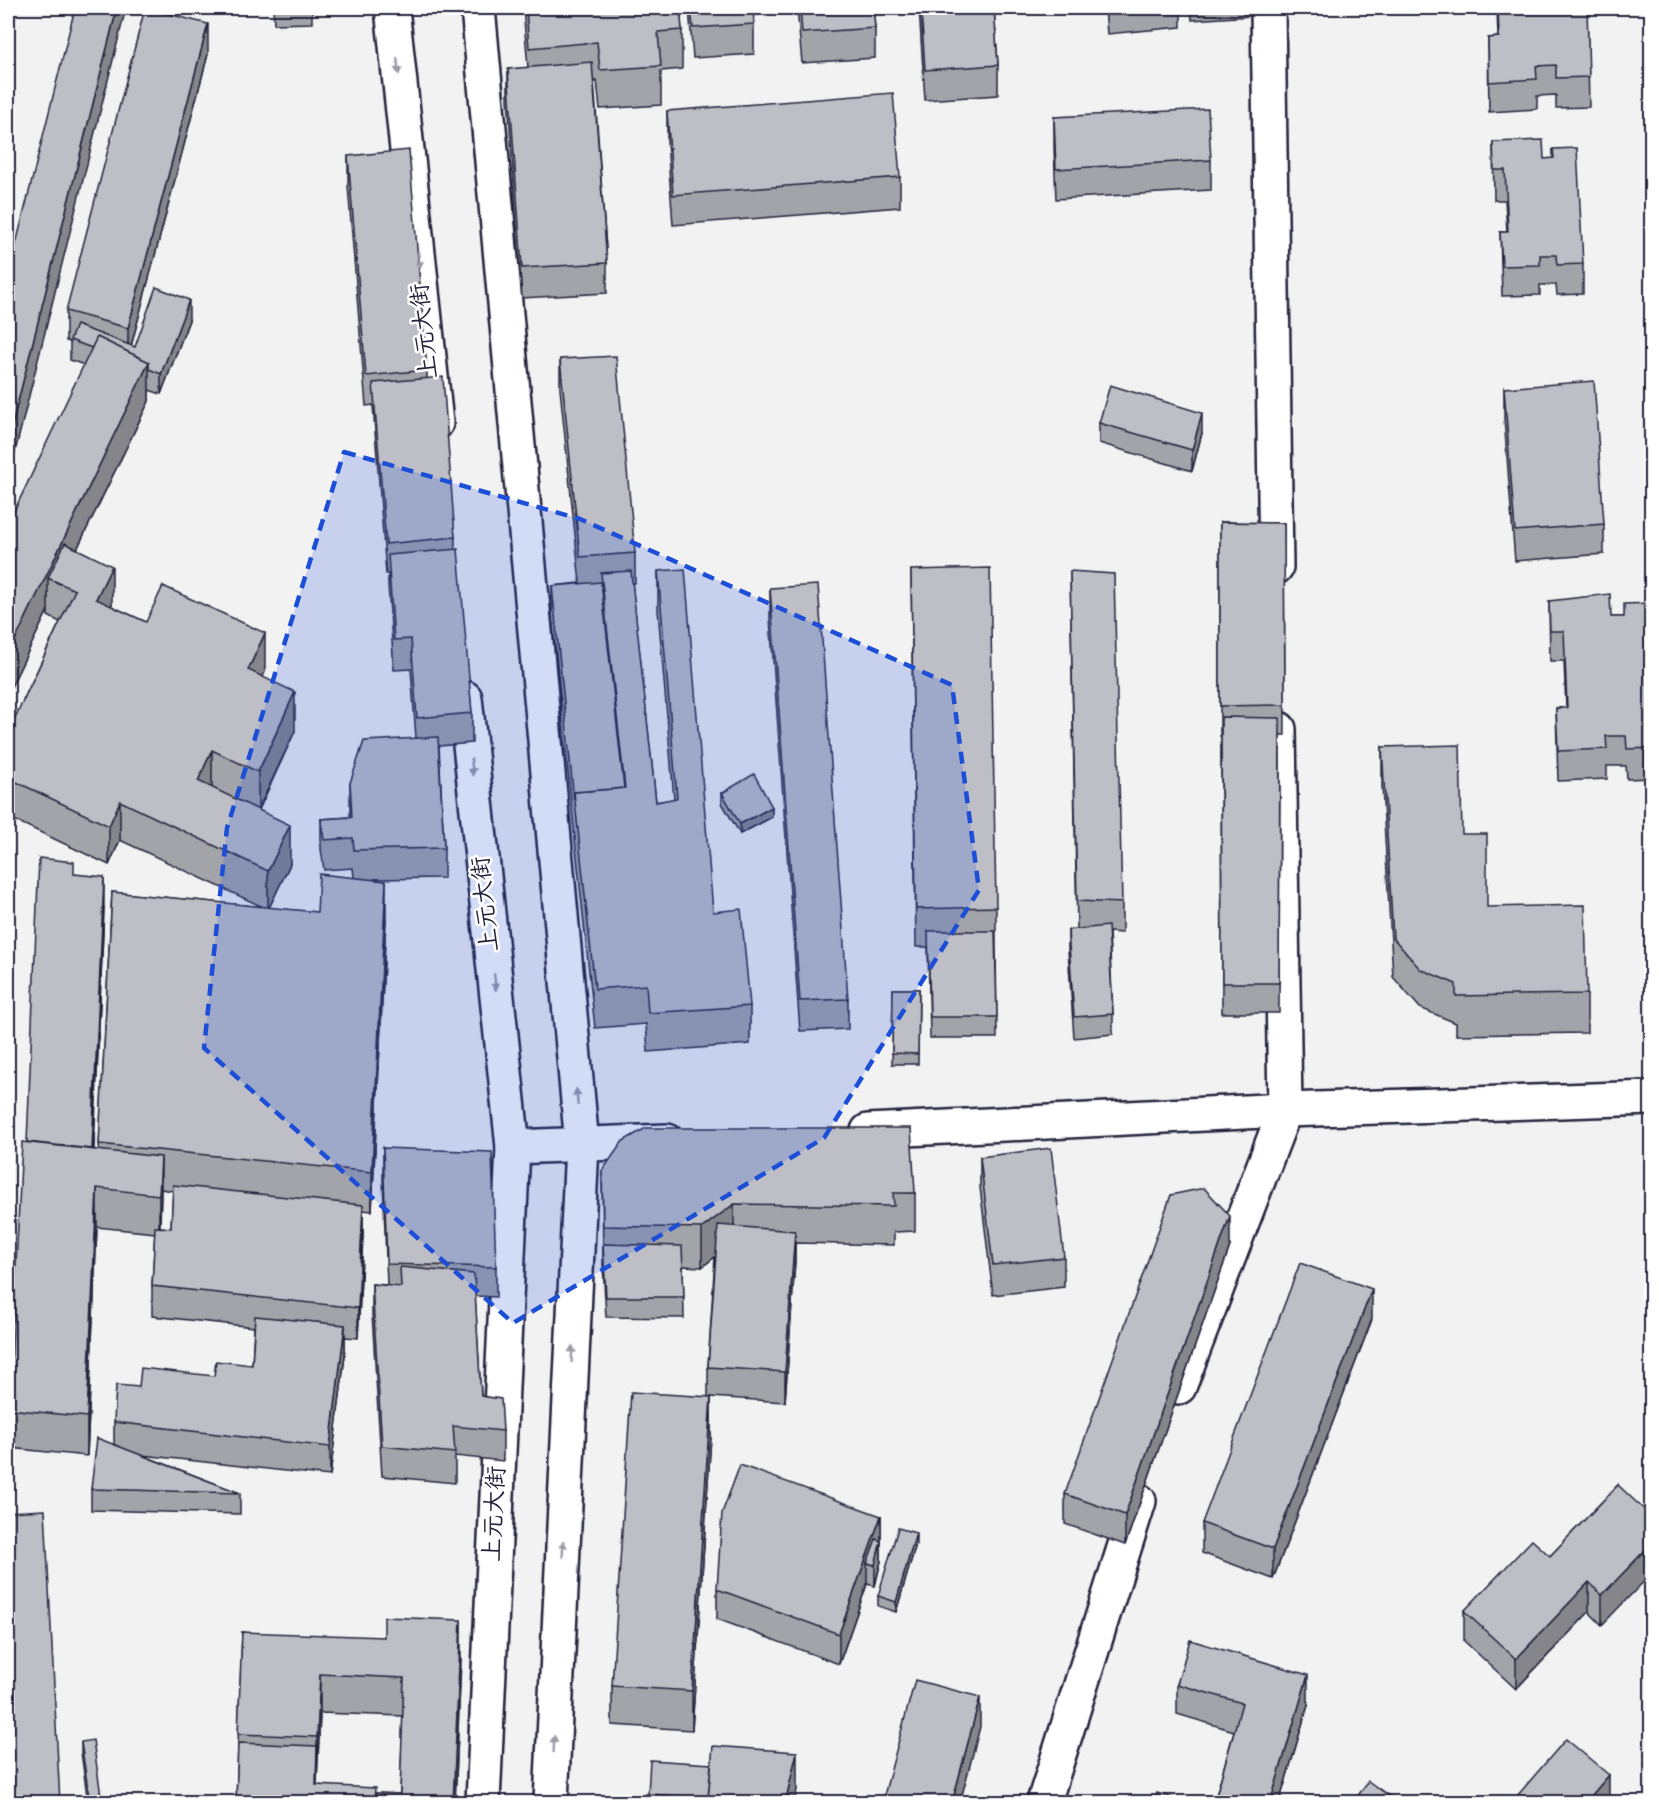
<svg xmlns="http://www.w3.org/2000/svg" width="1659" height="1810" font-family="'Indie Flower','LXGW WenKai TC',sans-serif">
<rect width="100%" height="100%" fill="#f2f2f3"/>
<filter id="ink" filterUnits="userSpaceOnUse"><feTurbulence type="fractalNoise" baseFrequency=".0167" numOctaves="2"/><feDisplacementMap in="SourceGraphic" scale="12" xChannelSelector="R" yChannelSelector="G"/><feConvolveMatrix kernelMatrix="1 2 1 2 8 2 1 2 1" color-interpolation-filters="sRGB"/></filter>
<g filter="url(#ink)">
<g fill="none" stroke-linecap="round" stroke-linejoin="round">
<g stroke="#22223b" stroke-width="38">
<g id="minor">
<path d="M1268 8 1276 567"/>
<path d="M868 1131 1285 1110 1652 1098"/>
<path d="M513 1147 667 1141"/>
<path d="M1179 1387 1285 1110 1279 729"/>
<path d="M1044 1802 1139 1501"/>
</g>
</g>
<g stroke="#22223b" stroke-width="38">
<g id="major">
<path d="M392 8 436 423"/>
<path d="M478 8 582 1145 551 1802"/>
<path d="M465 698 513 1147 483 1802"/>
</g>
</g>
<use href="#minor" stroke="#fff" stroke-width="33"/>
<use href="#major" stroke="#fff" stroke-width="33"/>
</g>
<g fill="#a3a3aa" stroke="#22223b" stroke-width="1.5" fill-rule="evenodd">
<path d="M273 8H312V23L274 24Z"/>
<path d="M523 8H680L682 30V69L661 71V105L600 109 597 81H594L607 263V293L522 298 508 99V69L528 68Z"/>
<path d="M689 8H753L754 24V54L693 58Z"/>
<path d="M797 8H873L875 28V58L802 63Z"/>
<path d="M919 8H994L998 65V95L925 100Z"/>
<path d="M1105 8H1181V27L1107 34Z"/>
<path d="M1191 8H1252V16L1192 20Z"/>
<path d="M1497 8H1587L1589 107 1556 108V95L1537 96V109L1489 112 1488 38 1498 37Z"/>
<path d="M208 54 131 346 135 347 189 320 161 394 149 390V401L77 549 112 604 111 606 146 622 265 672 262 677 295 731 259 810 290 864 269 908 317 912 354 877 353 868 324 870 321 849V819L350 817V783L416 738 411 669 394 670 388 585V574H386L373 405 366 406 348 186V156L427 370V378L455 537V549L472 713V743L439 746 444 848V878L374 879 386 919 372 1211 363 1210V1235L358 1338 345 1337V1355L330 1476 142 1455 240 1493V1514L91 1510V1489L114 1445V1422L139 1387 214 1376 252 1365 254 1327 152 1316V1286L155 1233 97 1227 87 1456 9 1448V1409L27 1142 74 874 104 907 94 1150H99L112 892 263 907 120 840 109 865 8 817V733L60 622 48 616V610L8 693 84 365 70 360V342L66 341V311ZM161 1189 173 1191 171 1228 160 1227Z"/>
<path d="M667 111 900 177V207L673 225 667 141Z"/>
<path d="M1054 117 1211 160V190L1056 199 1054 147Z"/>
<path d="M1493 142 1544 159H1553V149L1583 264V294L1557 295 1556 285H1540V295L1502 296 1500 232H1507L1505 200H1494Z"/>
<path d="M560 359 635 553V583H632L656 802 674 799 658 610V571L713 912 750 1006V1044L648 1052 646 1024 595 1028 574 830 552 616V586L580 583 560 389Z"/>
<path d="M1504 388 1604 524V554L1515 561 1504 418Z"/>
<path d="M1099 423 1202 433 1192 471 1099 443Z"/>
<path d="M1220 522 1284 523 1285 735H1280L1279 1013H1222L1221 736H1220Z"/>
<path d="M911 570 996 907V946L997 1038H930L928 947H916Z"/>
<path d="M1070 571 1122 903V933L1109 932 1113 1014V1034L1074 1038 1068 950V930L1077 929Z"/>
<path d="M770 588 848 999V1029L800 1031 770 618Z"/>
<path d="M1549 601 1611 617H1624L1652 603V778L1627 779 1626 766H1607V779L1558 781 1556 708H1566L1564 661H1550Z"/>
<path d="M1382 747 1462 834 1487 907 1587 994V1033L1456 1035V1023L1420 1008 1393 977 1382 786Z"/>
<path d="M722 793 772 817 740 834 722 803Z"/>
<path d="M893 989H919L918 1064H892Z"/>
<path d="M383 1148 496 1267V1297L475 1296 481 1396 503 1431V1461L455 1456V1483L382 1476 372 1314V1284L387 1285 383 1178Z"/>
<path d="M980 1157 1064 1257V1287L993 1295 980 1187Z"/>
<path d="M602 1171 915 1193V1231L894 1232V1245L795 1243V1261L785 1402 711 1397V1436L692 1730 612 1725V1686L708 1397V1367L715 1257 702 1267 683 1266 684 1318 606 1317 603 1264Z"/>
<path d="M1230 1246 1125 1545 1065 1524V1494Z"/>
<path d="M1372 1319 1273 1579 1202 1553V1523Z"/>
<path d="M1618 1485 1602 1625 1589 1612 1516 1689 1464 1641V1611L1550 1556Z"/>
<path d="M881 1516V1561L875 1586 867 1584 839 1664 717 1619V1589Z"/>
<path d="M916 1544 896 1612 878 1606V1596Z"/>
<path d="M242 1632 461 1658 455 1803H236ZM320 1713 403 1716 400 1794 375 1793 317 1785Z"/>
<path d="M1177 1684 1308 1705 1279 1803H1214L1234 1731 1177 1714Z"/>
<path d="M81 1742 102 1803H88L81 1752Z"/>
</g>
<g fill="#85858b" stroke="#22223b" stroke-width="1.5">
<path d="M117 8H126L8 480V441Z"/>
<path d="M208 24V54L128 358V328Z"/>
<path d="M189 300V320L161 394V374Z"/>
<path d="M149 362V401L60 584 48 578V610L8 693V655Z"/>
<path d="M1202 413V433L1192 471V450Z"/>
<path d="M112 566V604L96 637V599Z"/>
<path d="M265 633V672L248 709V670Z"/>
<path d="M295 692V731L258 810V772Z"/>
<path d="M212 750V789L198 781Z"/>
<path d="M120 801V840L109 865V826Z"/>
<path d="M772 807V817L740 834V824Z"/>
<path d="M290 825V864L268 910V871Z"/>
<path d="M104 877V907L92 1183V1153Z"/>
<path d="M386 881V919L372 1211V1172Z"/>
<path d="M161 1157V1196L159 1233V1195Z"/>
<path d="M97 1188V1227L87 1456V1417Z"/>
<path d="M734 1204V1242L702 1267V1228Z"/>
<path d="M363 1205V1235L358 1338V1308Z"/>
<path d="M1230 1216V1246L1125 1545V1515Z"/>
<path d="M795 1231V1261L785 1402V1372Z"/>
<path d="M1372 1289V1319L1273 1579V1549Z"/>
<path d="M345 1325V1355L330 1476V1447Z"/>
<path d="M711 1397V1436L692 1730V1691Z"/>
<path d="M881 1516V1561L875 1586V1565L867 1563V1584L839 1664V1634Z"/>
<path d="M916 1533V1544L896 1612V1602Z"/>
<path d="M1652 1543V1573L1602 1625V1595Z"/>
<path d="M1589 1582V1612L1516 1689V1659Z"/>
<path d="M461 1620V1658L455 1803H453Z"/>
<path d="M320 1674V1713L317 1776V1737Z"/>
<path d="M1308 1675V1705L1279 1803H1270Z"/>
<path d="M980 1697V1727L960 1803H952Z"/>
<path d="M317 1746V1776L316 1803V1785Z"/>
<path d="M797 1752V1790L794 1803H785Z"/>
<path d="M1609 1775V1803H1585Z"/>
</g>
<g fill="#bebec6" stroke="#22223b" stroke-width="1.5">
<path d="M75 8H117L8 441V276Z"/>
<path d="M145 8 208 24 128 328 66 311Z"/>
<path d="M526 8H680L682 30 658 32 661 66 600 70 597 42 529 48Z"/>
<path d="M691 8H753L754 24 693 28Z"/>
<path d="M800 8H873L875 28 802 33Z"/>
<path d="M921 8H994L998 65 925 70Z"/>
<path d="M1498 8H1587L1589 77 1556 78V65L1536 66 1537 79 1489 82 1488 38 1499 37Z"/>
<path d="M592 62 607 263 522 268 508 69Z"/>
<path d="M893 93 900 177 673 195 667 111Z"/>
<path d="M1208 109 1211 160 1056 169 1054 117Z"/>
<path d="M1543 140 1544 159 1554 158 1553 149 1577 148 1583 264 1557 265 1556 255H1540V265L1502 266 1500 232H1508L1505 170H1494L1493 142Z"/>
<path d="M409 150 427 370 366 376 348 156Z"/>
<path d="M156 287 189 300 161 374 149 369V362L97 337 92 348 70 340 76 325 135 347Z"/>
<path d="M97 337 149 362 8 655V524Z"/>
<path d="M616 356 635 553 580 557 560 359Z"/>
<path d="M443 377 455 537 386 544 373 383Z"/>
<path d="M1594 381 1604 524 1515 531 1504 388Z"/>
<path d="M1110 385 1202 413 1192 450 1099 423Z"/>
<path d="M1220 522 1284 523 1285 705 1220 706Z"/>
<path d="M65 543 112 566 96 599 146 622 163 586 265 633 248 670 295 692 258 772 212 750 198 781 290 825 268 871 120 801 109 826 8 778V733L75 590 48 578Z"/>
<path d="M458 549 472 713 417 718 411 639 394 640 388 555Z"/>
<path d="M990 568 996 907 916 909 911 570Z"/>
<path d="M685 569 713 912 741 909 750 1006 648 1013 646 985 595 989 574 792 625 788 601 573 631 571 656 802 677 798 658 571Z"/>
<path d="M1070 571 1114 574 1122 903 1077 901Z"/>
<path d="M601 582 624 788 574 792V800L552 586Z"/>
<path d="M818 585 848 999 800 1001 770 588Z"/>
<path d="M1610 594 1611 617H1624V604L1652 603V748L1627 749 1626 736H1606L1607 749 1558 751 1556 708H1567L1564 631H1550L1549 601Z"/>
<path d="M1221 717 1280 718 1279 983H1222Z"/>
<path d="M438 737 444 848 354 850 353 838 324 840 321 819 352 817 350 783 364 741Z"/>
<path d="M1460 745 1462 834H1487V907L1585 905 1587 994 1456 996V984L1420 969 1393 938 1382 747Z"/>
<path d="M754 774 772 807 740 824 722 793Z"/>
<path d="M39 858 74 862V874L104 877 92 1149 27 1142Z"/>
<path d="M319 874 386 881 372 1172 99 1144 112 892 317 912Z"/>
<path d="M1108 926 1113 1014 1074 1017 1068 930Z"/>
<path d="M928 931H995L997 1017H930Z"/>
<path d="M893 989H919L918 1054 892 1053Z"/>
<path d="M646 1128H911L915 1193H893L894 1206 734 1204 702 1228 603 1226 602 1171 623 1141Z"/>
<path d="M22 1142 161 1157 159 1195 97 1188 87 1417 9 1409Z"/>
<path d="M383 1148 492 1152 496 1267 387 1264Z"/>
<path d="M1051 1148 1064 1257 993 1265 980 1157Z"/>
<path d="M173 1185 363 1205 358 1308 152 1286 155 1227 171 1228Z"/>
<path d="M1204 1188 1230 1216 1125 1515 1065 1494 1171 1195Z"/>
<path d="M718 1225 795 1231 785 1372 708 1367Z"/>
<path d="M603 1244 682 1246 684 1297H606Z"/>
<path d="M1300 1263 1372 1289 1273 1549 1202 1523Z"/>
<path d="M400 1267 474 1274 481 1396 501 1399 503 1431 453 1426 455 1453 382 1446 372 1284 401 1287Z"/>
<path d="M255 1316 345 1325 330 1447 114 1422 116 1385 139 1387 141 1368 214 1376 216 1361 252 1365Z"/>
<path d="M631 1392 711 1397 692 1691 612 1686Z"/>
<path d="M97 1438 240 1493 91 1489Z"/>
<path d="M740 1465 881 1516 839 1634 717 1589 722 1513Z"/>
<path d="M1618 1485 1652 1517V1543L1602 1595 1589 1582 1516 1659 1464 1611 1532 1540 1550 1556Z"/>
<path d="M45 1510 60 1803H8V1512Z"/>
<path d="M898 1528 916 1533 896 1602 878 1596Z"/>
<path d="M876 1539 881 1541 875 1565 867 1563Z"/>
<path d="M384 1617 461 1620 453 1803H374L375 1793 400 1794 404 1678 320 1674 317 1737 238 1734 242 1632 384 1637Z"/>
<path d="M1190 1640 1308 1675 1270 1803H1214L1242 1703 1177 1684Z"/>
<path d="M915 1680 980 1697 952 1803H882Z"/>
<path d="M1566 1739 1609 1775 1585 1803H1511Z"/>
<path d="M93 1740 102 1803H90L81 1742Z"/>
<path d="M238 1743 317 1746 316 1785 375 1788 374 1803H236Z"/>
<path d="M713 1746 797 1752 785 1803H646V1794L708 1798Z"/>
<path d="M650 1760 711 1764 708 1798 648 1794Z"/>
<path d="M1368 1781 1399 1803H1353Z"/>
<path d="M1157 1793 1189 1803H1154Z"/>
</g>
<defs><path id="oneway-solid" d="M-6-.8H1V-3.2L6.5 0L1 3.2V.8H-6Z" transform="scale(1.5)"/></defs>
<g fill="#9c9ca7">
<use href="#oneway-solid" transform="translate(398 66) rotate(84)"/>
<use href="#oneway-solid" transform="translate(419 260) rotate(84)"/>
<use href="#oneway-solid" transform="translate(472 767) rotate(84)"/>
<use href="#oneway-solid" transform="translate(495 982) rotate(84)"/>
<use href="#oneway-solid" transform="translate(577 1097) rotate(-95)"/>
<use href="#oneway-solid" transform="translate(572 1354) rotate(-87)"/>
<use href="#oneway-solid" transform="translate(563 1549) rotate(-87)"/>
<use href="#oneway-solid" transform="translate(554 1744) rotate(-87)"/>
</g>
</g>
<path fill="#1d4ed8" fill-opacity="0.2" stroke="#1d4ed8" stroke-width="4.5" stroke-dasharray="12 8" stroke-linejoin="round" d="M344 452 580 519 952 685 979 890 824 1138 513 1323 204 1048 227 828Z"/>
<g text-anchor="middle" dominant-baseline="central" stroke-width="5" stroke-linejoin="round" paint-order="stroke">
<g font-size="24" fill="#22223b" stroke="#fff">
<text transform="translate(426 331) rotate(-96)">上元大街</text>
<text transform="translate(487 904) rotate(-96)">上元大街</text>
<text transform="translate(496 1514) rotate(-87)">上元大街</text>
</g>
</g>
<rect width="1659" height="1810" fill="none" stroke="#fff" stroke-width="30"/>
<rect x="15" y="15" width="1629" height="1780" fill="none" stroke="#22223b" stroke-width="2" filter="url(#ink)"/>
</svg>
